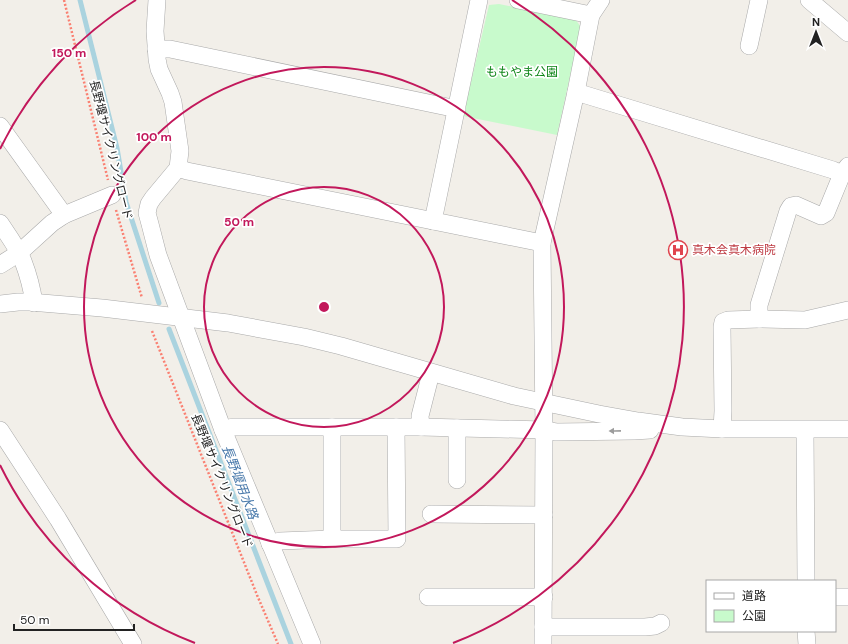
<svg xmlns="http://www.w3.org/2000/svg" width="848" height="644" font-family="'DM Sans','Noto Sans JP',sans-serif">
<rect width="100%" height="100%" fill="#f2efe9"/>
<path fill="#c8facc" d="M499 4 575 19 581 27 557 135 463 116 489 5Z"/>
<g fill="none" stroke-linecap="round" stroke-linejoin="round">
<g stroke="#aad3df" stroke-width="5">
<path d="M80 0 117 148 126 202 159 303"/>
<path d="M169 329 291 644"/>
</g>
<g stroke="#a9a9a9" stroke-width="18">
<g id="minor">
<path d="M157 0 155 31 157 59 159 69 170 93 173 102 180 151 178 168 153 198 149 204 147 213 150 224 158 255 223 430 312 644"/>
<path d="M518 0 591 15"/>
<path d="M809 0 848 33"/>
<path d="M749 46 759 0"/>
<path d="M156 49H170L457 109"/>
<path d="M576 92 833 170 842 174"/>
<path d="M0 126 64 215"/>
<path d="M178 168 187 171 542 243"/>
<path d="M433 221 479 0"/>
<path d="M0 223C8 235 17 247 23 261 28 274 32 289 34 303"/>
<path d="M0 265 19 253 52 223 64 215 112 195"/>
<path d="M0 304 18 302H30L102 308 228 323 304 337 341 346 514 396 599 414 638 421 682 427 722 429H848"/>
<path d="M759 319V305L788 211 791 206 796 205 821 216 826 213 842 174 848 166"/>
<path d="M332 427V539"/>
<path d="M421 427 420 416 431 373"/>
<path d="M722 429 723 411 722 327 723 322 728 320 759 319 805 320 848 310"/>
<path d="M0 430 58 519 133 644"/>
<path d="M223 430 233 427H421L544 430 556 432 634 431 650 430"/>
<path d="M805 430 806 581"/>
<path d="M457 480V428"/>
<path d="M431 514 544 515"/>
<path d="M270 544 280 541 332 539H397L396 427"/>
<path d="M428 597H544"/>
<path d="M835 597H848"/>
<path d="M543 627H645L655 626 661 623"/>
<path d="M806 631 807 644"/>
<path d="M543 644 544 430 542 243 576 92 591 15 601 0"/>
</g>
</g>
<g stroke="#fa8072" stroke-width="2.5" stroke-dasharray="2 2" stroke-linecap="butt">
<path d="M64 0 108 180"/>
<path d="M116 210 142 298"/>
<path d="M152 331 257 595 278 644"/>
</g>
<use href="#minor" stroke="#fff" stroke-width="17"/>
</g>
<defs><path id="oneway-solid" d="M-6-.8H1V-3.2L6.5 0L1 3.2V.8H-6Z"/></defs>
<use fill="#9c9c9c" href="#oneway-solid" transform="translate(615 431) rotate(179)"/>
<g fill="none" stroke="#c2185b" stroke-width="2">
<circle cx="324" cy="307" r="120"/>
<circle cx="324" cy="307" r="240"/>
<path d="M195 643A360 360 0 0 1 0 465M0 149A360 360 0 0 1 136 0M512 0A360 360 0 0 1 453 643"/>
</g>
<defs>
<g id="hospital-ring" transform="scale(1)"><circle r="9.5" fill="#fff" stroke="#e0444e" stroke-width="1.5"/><path d="M-5-5h3v3.5h4V-5h3V5h-3V1.5h-4V5h-3Z" fill="#e0444e"/></g>
</defs>
<g fill-rule="evenodd">
<use href="#hospital-ring" x="678" y="250"/>
</g>
<g text-anchor="middle" dominant-baseline="central" stroke-width="3.5" stroke-linejoin="round" paint-order="stroke">
<g font-size="12" fill="#0c8416" stroke="#fff">
<text x="522" y="72">ももやま公園</text>
</g>
<g font-size="12" fill="#222" stroke="#fff">
<text transform="translate(111 150) rotate(76)">長野堰サイクリングロード</text>
<text transform="translate(222 481) rotate(68)">長野堰サイクリングロード</text>
</g>
<g font-size="12" fill="#be3a42" stroke="#fff" text-anchor="start">
<text x="692" y="250">真木会真木病院</text>
</g>
<g font-size="13" font-style="italic" fill="#4a7aab" stroke="#fff">
<text transform="translate(240 482) rotate(69)">長野堰用水路</text>
</g>
</g>
<circle cx="324" cy="307" r="6" fill="#c2185b" stroke="#fff" stroke-width="2"/>
<g font-size="12" text-anchor="middle" font-weight="bold" fill="#c2185b" stroke="#fff" stroke-width="3.5" stroke-linejoin="round" paint-order="stroke">
<text x="69" y="57">150 m</text>
<text x="154" y="141">100 m</text>
<text x="239" y="226">50 m</text>
</g>
<rect x="706" y="580" width="130" height="52" fill="#ffffff" stroke="#a7a7a7"/>
<rect x="714" y="593" width="20" height="6" fill="#ffffff" stroke="#a7a7a7"/>
<text x="742" y="600" font-size="12" fill="#222222">道路</text>
<rect x="714" y="610" width="20" height="12" fill="#c8facc" stroke="#a7a7a7"/>
<text x="742" y="620" font-size="12" fill="#222222">公園</text>
<g transform="translate(816 32)" stroke="#ffffff" stroke-width="3" paint-order="stroke">
<path d="M0-3L7 15L0 10L-7 15Z" fill="#222222"/>
<text y="-6" font-size="11" font-weight="bold" text-anchor="middle" fill="#222222">N</text>
</g>
<path d="M14 624v6h120v-6" fill="none" stroke="#222222" stroke-width="2"/>
<text x="20" y="624" font-size="12" fill="#222222" stroke="#ffffff" stroke-width="3" paint-order="stroke">50 m</text>
</svg>
